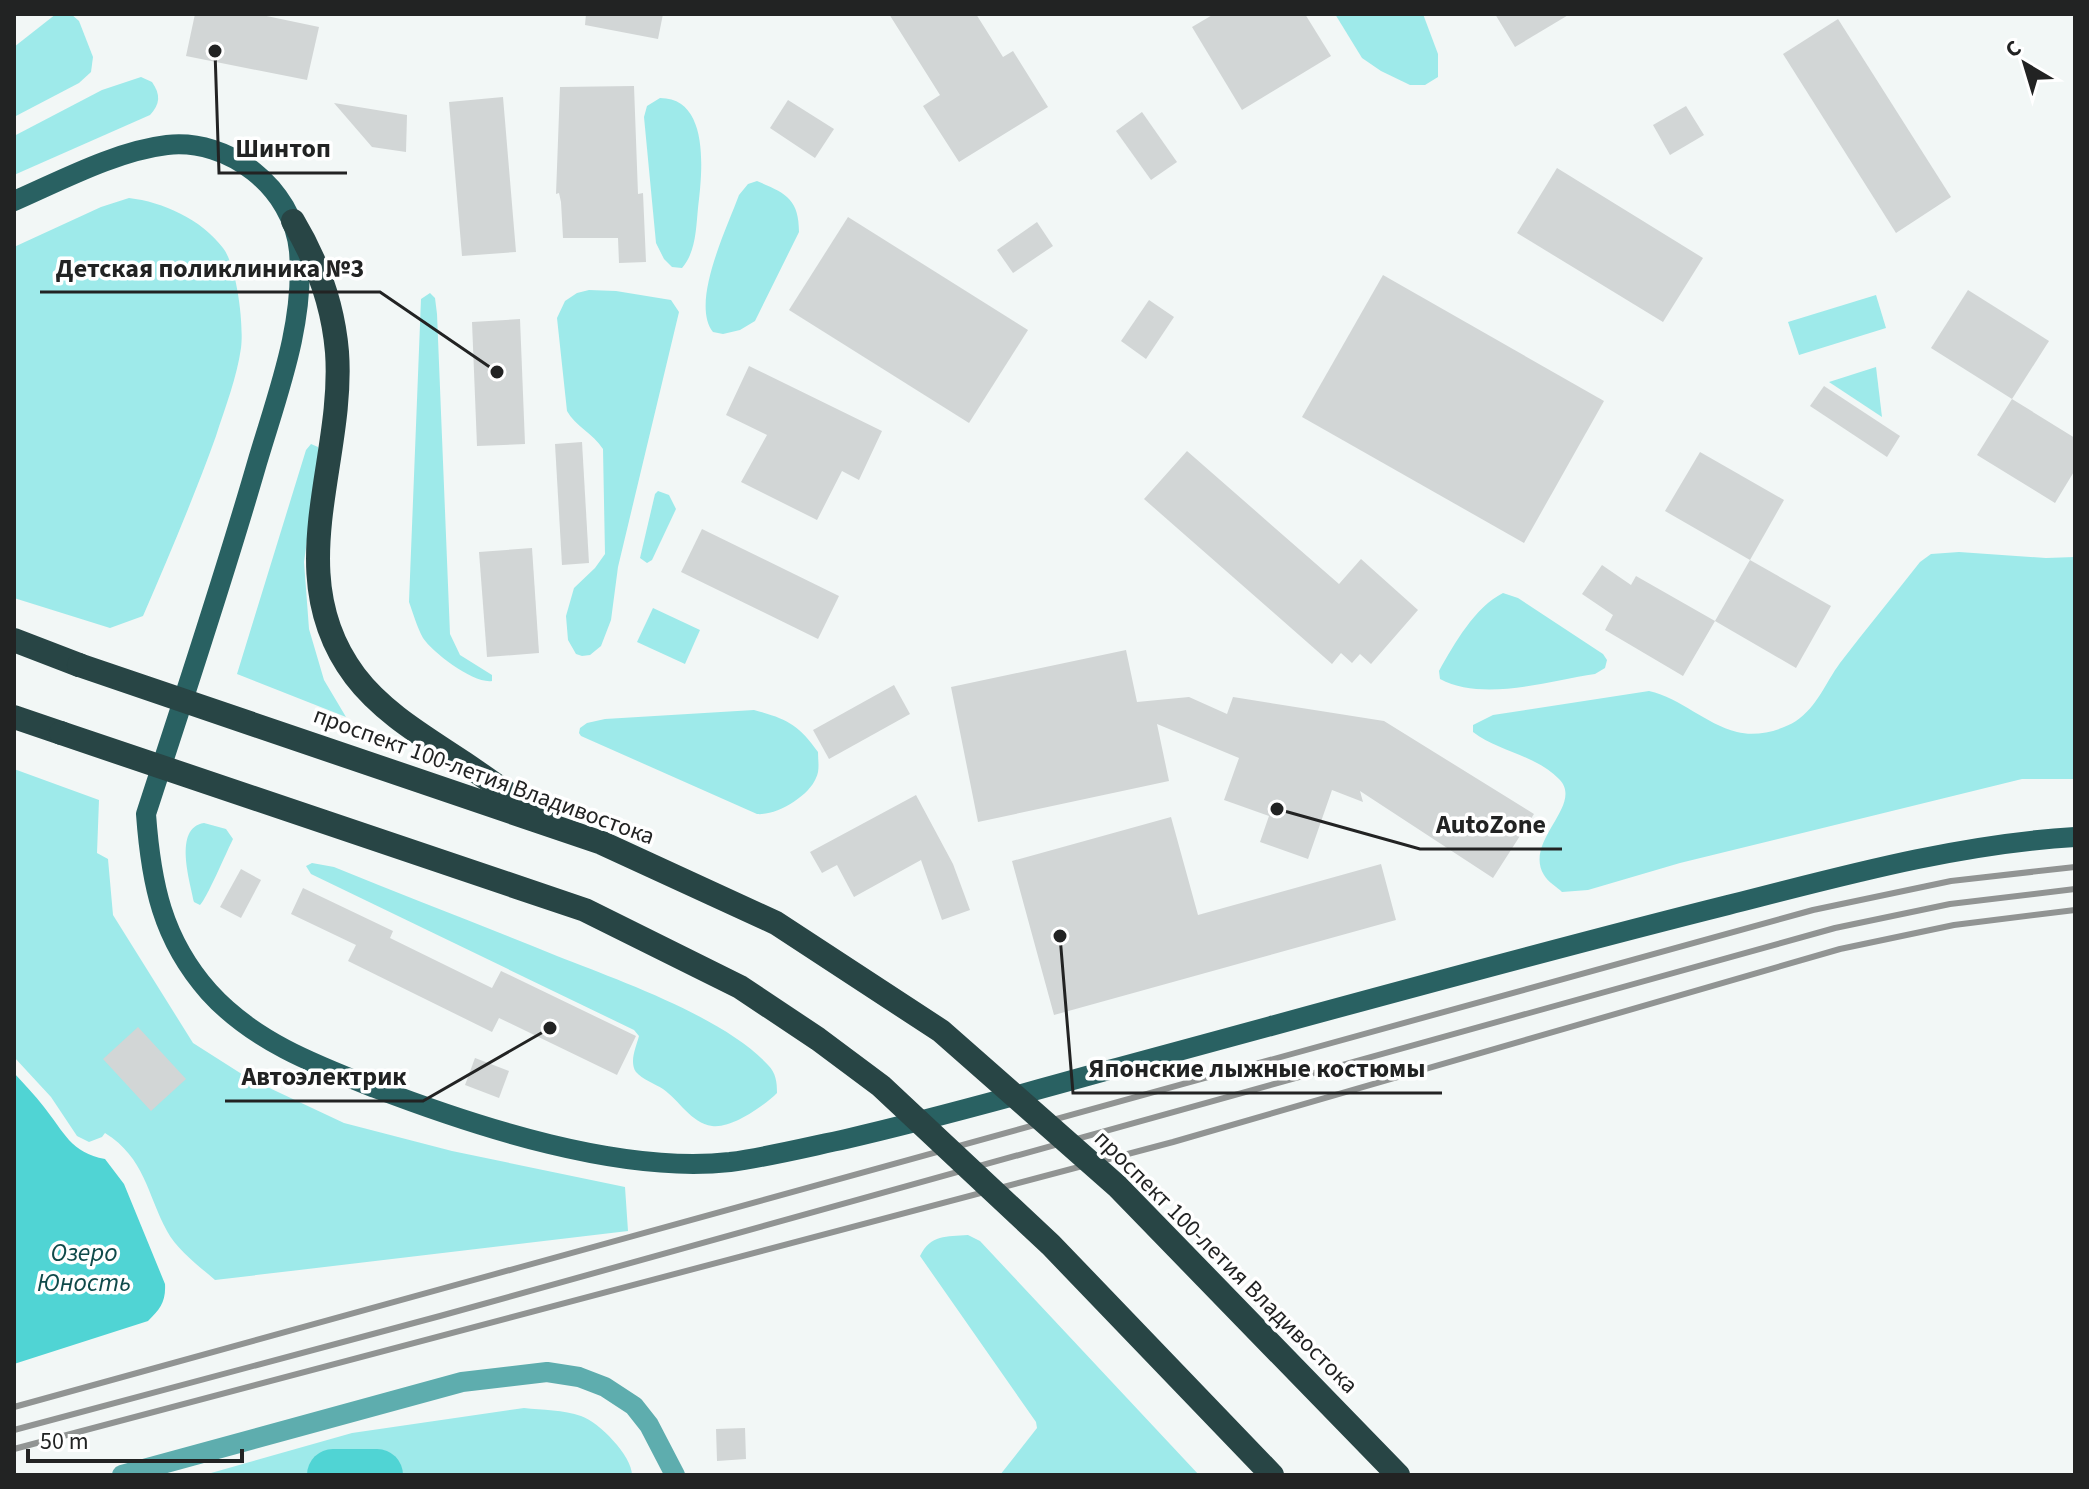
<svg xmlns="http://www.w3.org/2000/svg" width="2089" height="1489" font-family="'Source Sans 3',sans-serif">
<rect width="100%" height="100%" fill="#f2f7f6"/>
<g fill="#9eeaea">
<path d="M56 14H71L79 21 93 57 91 72 79 83 14 117V47Z"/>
<path d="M1335 14H1423L1438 54V77L1425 85H1410L1381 71 1362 58Z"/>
<path d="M141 77 152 82C161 95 160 104 150 115L14 175V136L102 90Z"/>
<path d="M660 98C711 98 702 175 698 208 696 228 696 252 682 268L672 267 664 259 656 243 644 117 647 106Z"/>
<path d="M757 181C785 193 799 198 799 232L755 321 740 330 723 334 713 332C690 303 727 228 739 195L748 184Z"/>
<path d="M129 198C163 202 201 219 223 248 237 266 244 325 241 348 237 377 225 408 216 436 194 497 169 556 143 616L110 628 14 598V247L101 207Z"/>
<path d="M589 290 616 291 671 300 679 312 618 567 611 620 601 646 590 655 582 656 576 654 568 640 566 616 574 588 595 568 605 554 603 449C593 433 575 426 567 411L557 318 565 301 577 293Z"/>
<path d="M430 293 435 298 437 314 450 634 460 655 492 675V681C474 684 433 653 423 638 417 627 413 613 409 602L421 299Z"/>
<path d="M1876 295 1886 328 1799 355 1788 322Z"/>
<path d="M1876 367 1882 417 1829 382Z"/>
<path d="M311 444 318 447 319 454 304 562 309 629 324 680 346 717 237 674 306 450Z"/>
<path d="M658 491 669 495 676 509 652 560 647 563 640 558 655 494Z"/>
<path d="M1959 552 2046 558 2075 557V779H2022L1680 863 1588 890 1562 892C1557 887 1548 882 1544 875 1523 841 1585 805 1559 779 1536 755 1499 752 1473 732V725L1493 715 1649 691C1681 698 1705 724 1737 732 1756 737 1780 731 1796 721 1817 707 1826 682 1840 663 1866 629 1894 595 1920 562L1931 554Z"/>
<path d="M1503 593 1518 598 1603 654 1607 660 1605 668 1595 674C1547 681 1484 702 1440 679L1439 671C1454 644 1475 607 1503 593Z"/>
<path d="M653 608 700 630 685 664 637 642Z"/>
<path d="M754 710C787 719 798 724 818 752 818 761 820 770 816 778 809 796 776 816 757 814L581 736 579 733 580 728 587 723 605 719Z"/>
<path d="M14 769 99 800 97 853 108 859 113 915 193 1043 248 1078 344 1123 452 1151 625 1187 628 1231 215 1280C199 1266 177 1250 167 1231 147 1194 145 1158 105 1133L102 1137 89 1142 77 1136 51 1097 14 1057Z"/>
<path d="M204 823 226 829 233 839C227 851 206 900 200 905L194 902C190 881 173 828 204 823Z"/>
<path d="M312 863 334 867C408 897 483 926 557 956 618 980 724 1017 768 1065 776 1073 777 1082 777 1093 764 1106 731 1129 712 1126 691 1123 679 1100 663 1089 655 1084 642 1079 636 1072 629 1062 636 1047 639 1036L634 1030 311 874 306 866Z"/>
<path d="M968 1235 980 1241 1199 1475H1000L1037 1428 1036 1422 920 1256C931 1234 946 1237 968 1235Z"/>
<path d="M524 1408C542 1410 564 1410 581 1416 599 1422 632 1456 632 1475H204L352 1433Z"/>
</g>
<path fill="#50d4d4" d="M14 1073C24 1084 35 1095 44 1107 64 1132 71 1153 105 1159L124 1184 165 1284C166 1302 160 1309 148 1321L14 1364Z"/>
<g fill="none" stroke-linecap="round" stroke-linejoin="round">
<path stroke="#50d4d4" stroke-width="52" d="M333 1475H377"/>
</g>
<g fill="#d2d6d6">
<path d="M195 14H257L319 27 307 80 186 56Z"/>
<path d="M586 14H663L658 39 585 25Z"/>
<path d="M889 14H976L1003 57 1013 51 1048 107 959 162 923 106 940 95Z"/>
<path d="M1214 14H1305L1331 56 1242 110 1192 27Z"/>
<path d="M1495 14H1570L1515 47Z"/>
<path d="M1838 19 1951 197 1896 233 1783 54Z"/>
<path d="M634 86 638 194 643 193 646 262 619 263 618 238H563L561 202 559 193 556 194 560 87Z"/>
<path d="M503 97 516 252 462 256 449 102Z"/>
<path d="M788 100 834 129 815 158 770 128Z"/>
<path d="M334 103 407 115 406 152 372 147Z"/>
<path d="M1686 106 1704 135 1670 155 1653 125Z"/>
<path d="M1142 112 1177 162 1151 180 1116 131Z"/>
<path d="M1557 168 1703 258 1663 322 1517 233Z"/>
<path d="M848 217 1028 330 969 423 789 310Z"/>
<path d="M1037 222 1053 246 1013 273 997 250Z"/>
<path d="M1383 275 1604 401 1524 543 1302 417Z"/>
<path d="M1968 290 2049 341 2012 399 1931 348Z"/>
<path d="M1149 300 1174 317 1146 359 1121 341Z"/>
<path d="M520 319 525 444 477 446 472 322Z"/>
<path d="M749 366 882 431 859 480 842 471 817 520 741 482 767 435 726 415Z"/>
<path d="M1824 386 1900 436 1887 457 1810 406Z"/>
<path d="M2012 399 2075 438V470L2055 503 1977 455Z"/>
<path d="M582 442 589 563 562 565 555 444Z"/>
<path d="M1187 451 1339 584 1361 559 1418 610 1371 664 1360 654 1352 663 1341 653 1332 664 1144 499Z"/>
<path d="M1700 452 1784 500 1750 560 1665 511Z"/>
<path d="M702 529 839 596 818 639 681 572Z"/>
<path d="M532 548 539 653 487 657 479 552Z"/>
<path d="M1750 560 1831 606 1796 668 1715 621Z"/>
<path d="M1602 565 1631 585 1636 576 1715 621 1683 676 1605 630 1613 615 1582 594Z"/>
<path d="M1126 650 1137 702 1189 697 1227 714 1233 697 1384 721 1534 814 1493 878 1360 791 1363 802 1332 790 1308 859 1260 842 1269 816 1224 800 1239 758 1157 724 1169 781 978 822 951 687Z"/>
<path d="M894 685 910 714 829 759 813 730Z"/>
<path d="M916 795 953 864 970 910 942 920 921 860 854 897 837 865 822 873 810 852Z"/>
<path d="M1171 817 1198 915 1381 864 1396 920 1054 1015 1012 861Z"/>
<path d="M241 869 261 880 241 918 220 907Z"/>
<path d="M303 888 393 931 390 938 492 988 501 971 636 1036 617 1075 499 1018 492 1032 348 961 356 945 291 914Z"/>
<path d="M138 1027 186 1079 151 1111 103 1059Z"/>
<path d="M475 1058 509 1071 499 1098 465 1085Z"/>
<path d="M745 1428 746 1459 717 1461 716 1429Z"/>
</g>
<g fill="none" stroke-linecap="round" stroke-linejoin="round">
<path stroke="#5eadae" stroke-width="20" d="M122 1475 462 1382 547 1372 579 1377 605 1387 634 1406 649 1425 675 1475"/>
<path stroke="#296162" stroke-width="20" d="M14 201C60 181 116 151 167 145 229 138 293 188 299 251 305 324 277 395 257 463 223 581 184 697 146 814 151 883 162 939 209 992 253 1041 316 1065 375 1088 477 1127 620 1174 730 1162 768 1157 808 1147 846 1139 933 1119 1019 1095 1105 1071 1313 1015 1520 957 1728 905 1842 876 1957 844 2075 837"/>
<g stroke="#284545" stroke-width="24">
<path d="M293 221C317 261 333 304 337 352 345 462 279 575 355 676 383 713 425 737 464 763 492 782 520 802 548 822"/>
<path d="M14 640 79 665"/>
<path d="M14 717 61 733"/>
</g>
<g stroke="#919493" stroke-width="6">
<path d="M14 1407 1813 910 1951 881 2075 867"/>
<path d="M14 1430 440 1316 1835 928 1950 904 2075 889"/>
<path d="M14 1449 1173 1142 1840 949 1954 925 2075 910"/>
</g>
<g stroke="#284545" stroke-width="24">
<path d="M79 665 602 843 776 923 941 1031 1117 1186 1398 1475"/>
<path d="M61 733 585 910 740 987 818 1039 881 1086 1051 1245 1272 1475"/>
</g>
</g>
<g text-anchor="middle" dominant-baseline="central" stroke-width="7" stroke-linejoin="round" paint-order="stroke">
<g font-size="24" fill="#222323" stroke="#fff">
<text transform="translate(484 776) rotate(20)">проспект 100-летия Владивостока</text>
<text transform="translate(1226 1262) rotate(45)">проспект 100-летия Владивостока</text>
</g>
<g font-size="26" font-style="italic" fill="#0f4a4a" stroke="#fff">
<text x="84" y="1252">Озеро<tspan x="84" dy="30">Юность</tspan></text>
</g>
</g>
<path fill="none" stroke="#222323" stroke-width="3" d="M215 51L219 173H347M497 372L380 292H40M1277 809L1420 849H1562M1060 936L1073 1093H1442M550 1028L423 1101H225"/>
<g fill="#222323" stroke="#fff" stroke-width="3">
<circle cx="215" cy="51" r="8"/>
<circle cx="497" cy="372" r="8"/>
<circle cx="1277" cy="809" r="8"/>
<circle cx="1060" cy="936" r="8"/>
<circle cx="550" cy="1028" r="8"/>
</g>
<g font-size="26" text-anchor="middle" font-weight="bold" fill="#222323" stroke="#fff" stroke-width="7" stroke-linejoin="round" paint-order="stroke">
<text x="283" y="157">Шинтоп</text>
<text x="210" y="277">Детская поликлиника №3</text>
<text x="1491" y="833">AutoZone</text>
<text x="1257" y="1077">Японские лыжные костюмы</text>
<text x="324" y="1085">Автоэлектрик</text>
</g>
<rect width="2089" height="1489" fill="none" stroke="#222323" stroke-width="32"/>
<g transform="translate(2025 64) rotate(322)" stroke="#ffffff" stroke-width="6" paint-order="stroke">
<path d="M0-6L14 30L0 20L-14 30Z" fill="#222323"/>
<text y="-12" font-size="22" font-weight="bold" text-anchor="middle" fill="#222323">С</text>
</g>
<path d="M28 1449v12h214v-12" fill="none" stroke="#222323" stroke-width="4"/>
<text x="40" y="1449" font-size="24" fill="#222323" stroke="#ffffff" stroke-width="6" paint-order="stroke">50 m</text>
</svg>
